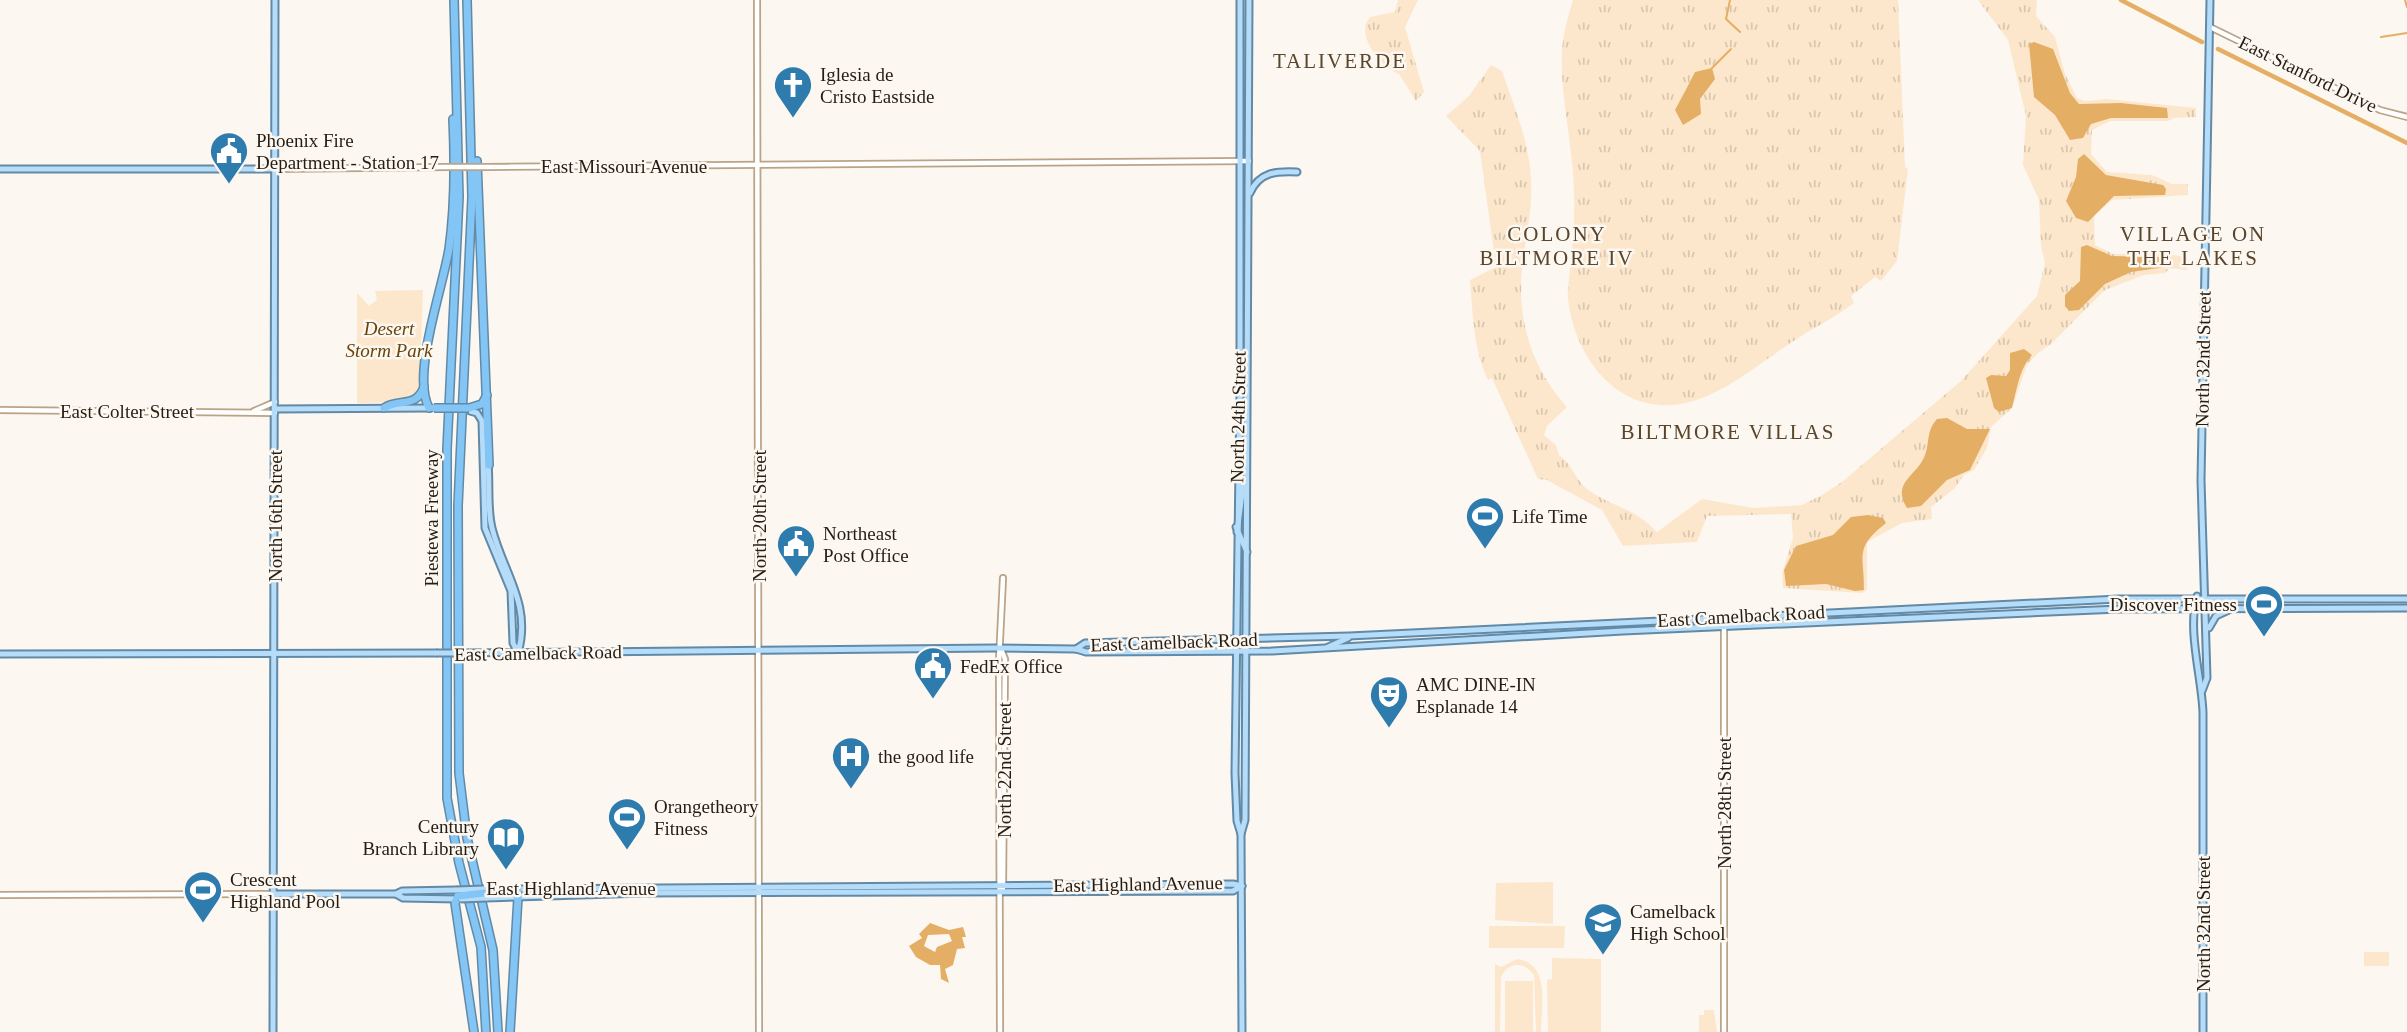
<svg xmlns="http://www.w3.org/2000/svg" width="2407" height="1032" font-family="'Times New Roman',serif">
<defs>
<pattern id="grass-tufts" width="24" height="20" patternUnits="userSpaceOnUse" patternTransform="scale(1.75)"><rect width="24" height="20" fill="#fde7cc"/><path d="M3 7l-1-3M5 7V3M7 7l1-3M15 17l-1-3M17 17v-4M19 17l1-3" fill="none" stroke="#d9c6ae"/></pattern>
</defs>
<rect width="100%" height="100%" fill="#fcf7f1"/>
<g fill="url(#grass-tufts)">
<path d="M1398 0H1418L1405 27 1424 92 1416 101 1399 74C1382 68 1354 35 1370 17L1395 12Z"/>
<path d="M1573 0H1898L1905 167 1908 169 1897 261 1881 281 1875 277 1851 296 1854 303C1834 318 1813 328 1792 342 1760 363 1729 390 1693 401 1623 422 1575 361 1568 299 1567 287 1570 274 1571 262 1573 239 1575 217 1574 194 1574 147 1557 84 1563 41 1565 27 1569 13 1573 0Z"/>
<path d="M1978 0H2037L2036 16 2055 37 2065 74 2077 98 2085 101 2107 99 2196 108V117L2174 118 2168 121H2110L2092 130 2091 154 2107 172 2152 175 2172 184H2188V195L2112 200 2094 215 2095 245 2113 254H2166L2187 257V270L2170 268 2165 273 2144 275 2105 290 2051 344 2038 353 2027 365 2012 408 1991 427 1987 448 1974 470 1964 475 1955 488 1931 507 1932 519 1902 523 1867 542V590L1862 593 1783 588 1782 573 1793 538 1791 514 1707 516 1697 542 1623 546 1602 510 1547 480 1538 479 1492 378 1488 380C1473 347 1473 315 1470 280L1496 267 1480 151 1446 116 1469 96 1491 65 1502 71C1514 107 1529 140 1531 179 1533 210 1525 239 1522 269 1517 321 1532 369 1567 407L1547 426 1544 435 1556 445 1559 455C1572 463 1575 480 1587 489 1613 508 1632 506 1657 532L1702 499 1753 508 1802 505 1822 495 1842 482 1961 381 2037 296 2045 263 2041 246 2039 200 2023 165 2026 116 2008 40Z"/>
<path d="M1704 1010H1714L1717 1032H1699V1015H1704Z"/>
</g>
<g fill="#fde7cc">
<path d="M423 290 419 394 404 402 357 403V293L369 306 377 300 375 291Z"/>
<path d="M1553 882V924L1495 920 1496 883Z"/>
<path d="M1489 926H1565L1564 948H1489Z"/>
<rect x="2364" y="952" width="25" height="14"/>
<path d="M1552 958 1601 959V1032H1548L1547 980 1552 979Z"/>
<path d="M1517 959C1551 963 1541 1007 1541 1032H1536L1534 975C1524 961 1508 962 1501 977L1500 1032H1495V964L1501 967Z"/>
<rect x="1505" y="981" width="28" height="51"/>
</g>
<g fill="#e5ae65" fill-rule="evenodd">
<path d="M2034 42 2053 49 2070 93 2079 104 2121 103 2167 108 2168 118H2111L2091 124 2083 138 2070 140 2055 115 2034 97 2029 44Z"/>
<path d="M1712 68 1715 79 1700 99 1701 114 1683 125 1675 110C1682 97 1688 86 1695 72Z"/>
<path d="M2084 154 2106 175 2163 185 2166 189 2165 195 2114 196 2088 222 2076 218 2066 201 2076 177 2078 159Z"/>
<path d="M2087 245 2112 256 2162 257 2166 267 2131 272 2105 284 2079 310 2069 311 2065 306V295L2080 281 2081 247Z"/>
<path d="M2024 349 2032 355C2019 369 2017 390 2012 408L1999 412 1994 408 1986 378 1991 375 2006 376 2010 370V353Z"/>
<path d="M1947 418 1967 429H1990L1970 470 1947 480 1921 506 1907 508C1891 481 1917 477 1925 455 1930 442 1926 431 1937 419Z"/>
<path d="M1868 515 1883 518 1886 523C1853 549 1865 555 1864 590L1855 591 1826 584 1786 586 1784 570 1796 546 1833 535 1851 517Z"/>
<path d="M930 923 949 930 963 927 966 937H962L965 948 957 949 953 965 945 969 949 983 941 979 940 965H930L916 957 909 946 922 938 919 934ZM949 934 952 941 937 947 935 952 924 946 928 935Z"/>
</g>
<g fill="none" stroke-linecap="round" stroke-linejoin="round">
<g stroke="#e5ae65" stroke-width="2">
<path d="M1730 0 1726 19 1740 32"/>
<path d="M2405 0 2407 7"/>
<path d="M2381 37 2407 33"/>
<path d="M1712 68 1731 49"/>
</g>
<g stroke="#e5ae65" stroke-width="4.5">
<path d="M2121 0 2202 42"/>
<path d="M2218 49 2407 143"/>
</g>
<g stroke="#baa387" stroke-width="8">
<g id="minor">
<path d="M757 0 759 1032"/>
<path d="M2210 27 2380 110 2407 117"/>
<path d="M487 167 1249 161"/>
<path d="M275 169 447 167"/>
<path d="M0 410 275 413"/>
<path d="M254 411 275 402"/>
<path d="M1724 618V1032"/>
<path d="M1001 649 1005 659 1003 888"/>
<path d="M0 895 274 894"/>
<path d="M1000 1032 999 660 1003 578"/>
</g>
</g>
<g stroke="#628aa6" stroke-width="9">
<g id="major">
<path d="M1240 0V390L1235 773 1237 821 1241 834"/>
<path d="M0 169H275"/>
<path d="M1250 193C1259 172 1276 171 1297 172"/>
<path d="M275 409 431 408"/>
<path d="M470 411 477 413 482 421 485 528 511 591 513 643 518 653"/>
<path d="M488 463C490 484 487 507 492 528 503 572 532 604 518 653"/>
<path d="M1236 527 1247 552"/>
<path d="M1237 532 1243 486"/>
<path d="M2197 596C2187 631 2202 678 2203 713V1032"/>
<path d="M2209 628 2216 616 2229 610"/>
<path d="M1328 647 1348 638"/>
<path d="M1076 649 1085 643 1349 636 2119 599H2407"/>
<path d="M469 653 995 648 1076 649 1086 652 1272 651 1623 631 2119 609 2407 608"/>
<path d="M0 654 436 653"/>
<path d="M2202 691 2207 678 2201 480 2210 0"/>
<path d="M517 889 1233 884 1242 886"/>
<path d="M274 894H396L402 891 456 890"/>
<path d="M396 894 403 898 458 899"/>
<path d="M486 898 645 893 1233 891 1242 886"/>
<path d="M273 1032 275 0"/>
<path d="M1242 1032 1241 834 1245 820 1249 0"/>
</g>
</g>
<g stroke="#628aa6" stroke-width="10">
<g id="highway">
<path d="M454 0 459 197 447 449V798L459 863 481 947 486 1032"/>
<path d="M467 0 472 197 458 506 459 773 467 838 493 950 498 1032"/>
<path d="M477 161 489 465"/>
<path d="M384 408C398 398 416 409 424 387"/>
<path d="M429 408C411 375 443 287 449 249 455 207 455 162 453 119"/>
<path d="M469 408 482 404 487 395"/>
<path d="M485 893 518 889"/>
<path d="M458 896 455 903 474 1032"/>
<path d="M510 1032 518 897"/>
</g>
</g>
<use href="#minor" stroke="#fff" stroke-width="4.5"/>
<use href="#major" stroke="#b5dcf9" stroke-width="5"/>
<use href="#highway" stroke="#83c5f5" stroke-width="7"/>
<g stroke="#baa387" stroke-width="8" stroke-linecap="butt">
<path id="minor-bridge" d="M447 167H487"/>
</g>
<g stroke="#628aa6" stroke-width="9" stroke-linecap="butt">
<g id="major-bridge">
<path d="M436 653H469"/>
<path d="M456 890 484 889"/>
<path d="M461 899 486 898"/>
</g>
</g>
<g stroke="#628aa6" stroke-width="10" stroke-linecap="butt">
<g id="highway-bridge">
<path d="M434 408H469"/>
<path d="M458 896 485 893"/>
</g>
</g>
<use href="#minor-bridge" stroke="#fff" stroke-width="4.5"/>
<use href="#major-bridge" stroke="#b5dcf9" stroke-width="5"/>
<use href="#highway-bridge" stroke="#83c5f5" stroke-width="7"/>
</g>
<defs>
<g id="church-pin" transform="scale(2.0125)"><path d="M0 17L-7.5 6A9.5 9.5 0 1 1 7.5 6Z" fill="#2e7bae" stroke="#fcf7f1"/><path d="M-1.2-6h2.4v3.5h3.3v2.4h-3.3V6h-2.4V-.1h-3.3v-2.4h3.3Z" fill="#fff"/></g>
<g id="civic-pin" transform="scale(2.0125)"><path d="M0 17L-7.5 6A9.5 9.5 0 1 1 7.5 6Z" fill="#2e7bae" stroke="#fcf7f1"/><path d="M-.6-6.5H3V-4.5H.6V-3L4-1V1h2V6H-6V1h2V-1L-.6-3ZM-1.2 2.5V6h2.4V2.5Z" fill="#fff"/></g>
<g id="stadium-pin" transform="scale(2.0125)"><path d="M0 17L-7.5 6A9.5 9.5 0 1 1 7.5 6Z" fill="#2e7bae" stroke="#fcf7f1"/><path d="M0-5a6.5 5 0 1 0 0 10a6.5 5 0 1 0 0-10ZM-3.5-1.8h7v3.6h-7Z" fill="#fff"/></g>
<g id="theatre-pin" transform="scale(2.0125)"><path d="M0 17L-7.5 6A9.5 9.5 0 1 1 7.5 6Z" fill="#2e7bae" stroke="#fcf7f1"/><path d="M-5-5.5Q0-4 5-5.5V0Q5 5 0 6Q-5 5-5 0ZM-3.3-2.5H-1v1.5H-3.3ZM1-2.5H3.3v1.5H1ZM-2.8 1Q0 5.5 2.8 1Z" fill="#fff"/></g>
<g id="hospital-pin" transform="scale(2.0125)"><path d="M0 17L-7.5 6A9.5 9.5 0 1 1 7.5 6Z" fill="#2e7bae" stroke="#fcf7f1"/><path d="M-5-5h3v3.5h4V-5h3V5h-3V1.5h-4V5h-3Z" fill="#fff"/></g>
<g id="library-pin" transform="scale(2.0125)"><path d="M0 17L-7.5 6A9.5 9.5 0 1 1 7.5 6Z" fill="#2e7bae" stroke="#fcf7f1"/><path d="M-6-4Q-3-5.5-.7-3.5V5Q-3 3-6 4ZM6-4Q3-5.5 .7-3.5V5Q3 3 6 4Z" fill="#fff"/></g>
<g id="school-pin" transform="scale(2.0125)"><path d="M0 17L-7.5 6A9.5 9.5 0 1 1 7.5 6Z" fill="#2e7bae" stroke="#fcf7f1"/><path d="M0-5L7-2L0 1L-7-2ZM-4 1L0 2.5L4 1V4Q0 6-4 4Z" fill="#fff"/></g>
</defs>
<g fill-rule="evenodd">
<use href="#church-pin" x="793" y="85"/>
<use href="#civic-pin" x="229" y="151"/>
<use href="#stadium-pin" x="1485" y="516"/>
<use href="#civic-pin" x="796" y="544"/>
<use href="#stadium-pin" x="2264" y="604"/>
<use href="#civic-pin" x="933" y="666"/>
<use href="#theatre-pin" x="1389" y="695"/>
<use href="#hospital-pin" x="851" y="756"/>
<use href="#stadium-pin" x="627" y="817"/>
<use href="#library-pin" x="506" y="837"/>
<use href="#stadium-pin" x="203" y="890"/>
<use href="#school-pin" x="1603" y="922"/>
</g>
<g text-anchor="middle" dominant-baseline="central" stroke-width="5" stroke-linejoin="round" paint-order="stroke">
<g font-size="19" fill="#251d12" stroke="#fcf7f1" text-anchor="start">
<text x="820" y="74">Iglesia de<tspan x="820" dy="22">Cristo Eastside</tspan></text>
<text x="256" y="140">Phoenix Fire<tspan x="256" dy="22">Department - Station 17</tspan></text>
<text x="1512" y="516">Life Time</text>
<text x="823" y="533">Northeast<tspan x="823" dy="22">Post Office</tspan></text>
<text x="2237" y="604" text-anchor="end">Discover Fitness</text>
<text x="960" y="666">FedEx Office</text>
<text x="1416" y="684">AMC DINE-IN<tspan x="1416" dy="22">Esplanade 14</tspan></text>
<text x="878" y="756">the good life</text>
<text x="654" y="806">Orangetheory<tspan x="654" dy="22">Fitness</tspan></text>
<text x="479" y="826" text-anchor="end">Century<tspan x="479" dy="22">Branch Library</tspan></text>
<text x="230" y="879">Crescent<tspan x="230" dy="22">Highland Pool</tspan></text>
<text x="1630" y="911">Camelback<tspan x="1630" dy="22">High School</tspan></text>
</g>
<g font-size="19" fill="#251d12" stroke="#fcf7f1">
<text transform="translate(2308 74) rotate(26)">East Stanford Drive</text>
<text x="624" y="166">East Missouri Avenue</text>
<text transform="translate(2203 359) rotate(-89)">North 32nd Street</text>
<text x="127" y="411">East Colter Street</text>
<text transform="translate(1238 417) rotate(-89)">North 24th Street</text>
<text transform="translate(275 516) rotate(-90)">North 16th Street</text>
<text transform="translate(759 516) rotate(-90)">North 20th Street</text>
<text transform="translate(431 518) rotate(-90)">Piestewa Freeway</text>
<text transform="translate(1741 616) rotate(-3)">East Camelback Road</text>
<text transform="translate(1174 642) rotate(-2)">East Camelback Road</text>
<text transform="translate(538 653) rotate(-1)">East Camelback Road</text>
<text transform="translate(1004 770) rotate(-90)">North 22nd Street</text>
<text transform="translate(1724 803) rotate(-90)">North 28th Street</text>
<text transform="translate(1138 884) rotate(-1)">East Highland Avenue</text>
<text x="571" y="888">East Highland Avenue</text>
<text transform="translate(2203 924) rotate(-90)">North 32nd Street</text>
</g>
<g font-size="19" font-style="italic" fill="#69450a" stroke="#fcf7f1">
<text x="389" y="328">Desert<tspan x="389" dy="22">Storm Park</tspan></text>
</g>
<g font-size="21" letter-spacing="2" fill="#58452b" stroke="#fcf7f1">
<text x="1340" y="61">TALIVERDE</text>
<text x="1557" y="234">COLONY<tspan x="1557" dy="24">BILTMORE IV</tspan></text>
<text x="2193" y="234">VILLAGE ON<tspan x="2193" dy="24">THE LAKES</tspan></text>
<text x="1728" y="432">BILTMORE VILLAS</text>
</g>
</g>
</svg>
